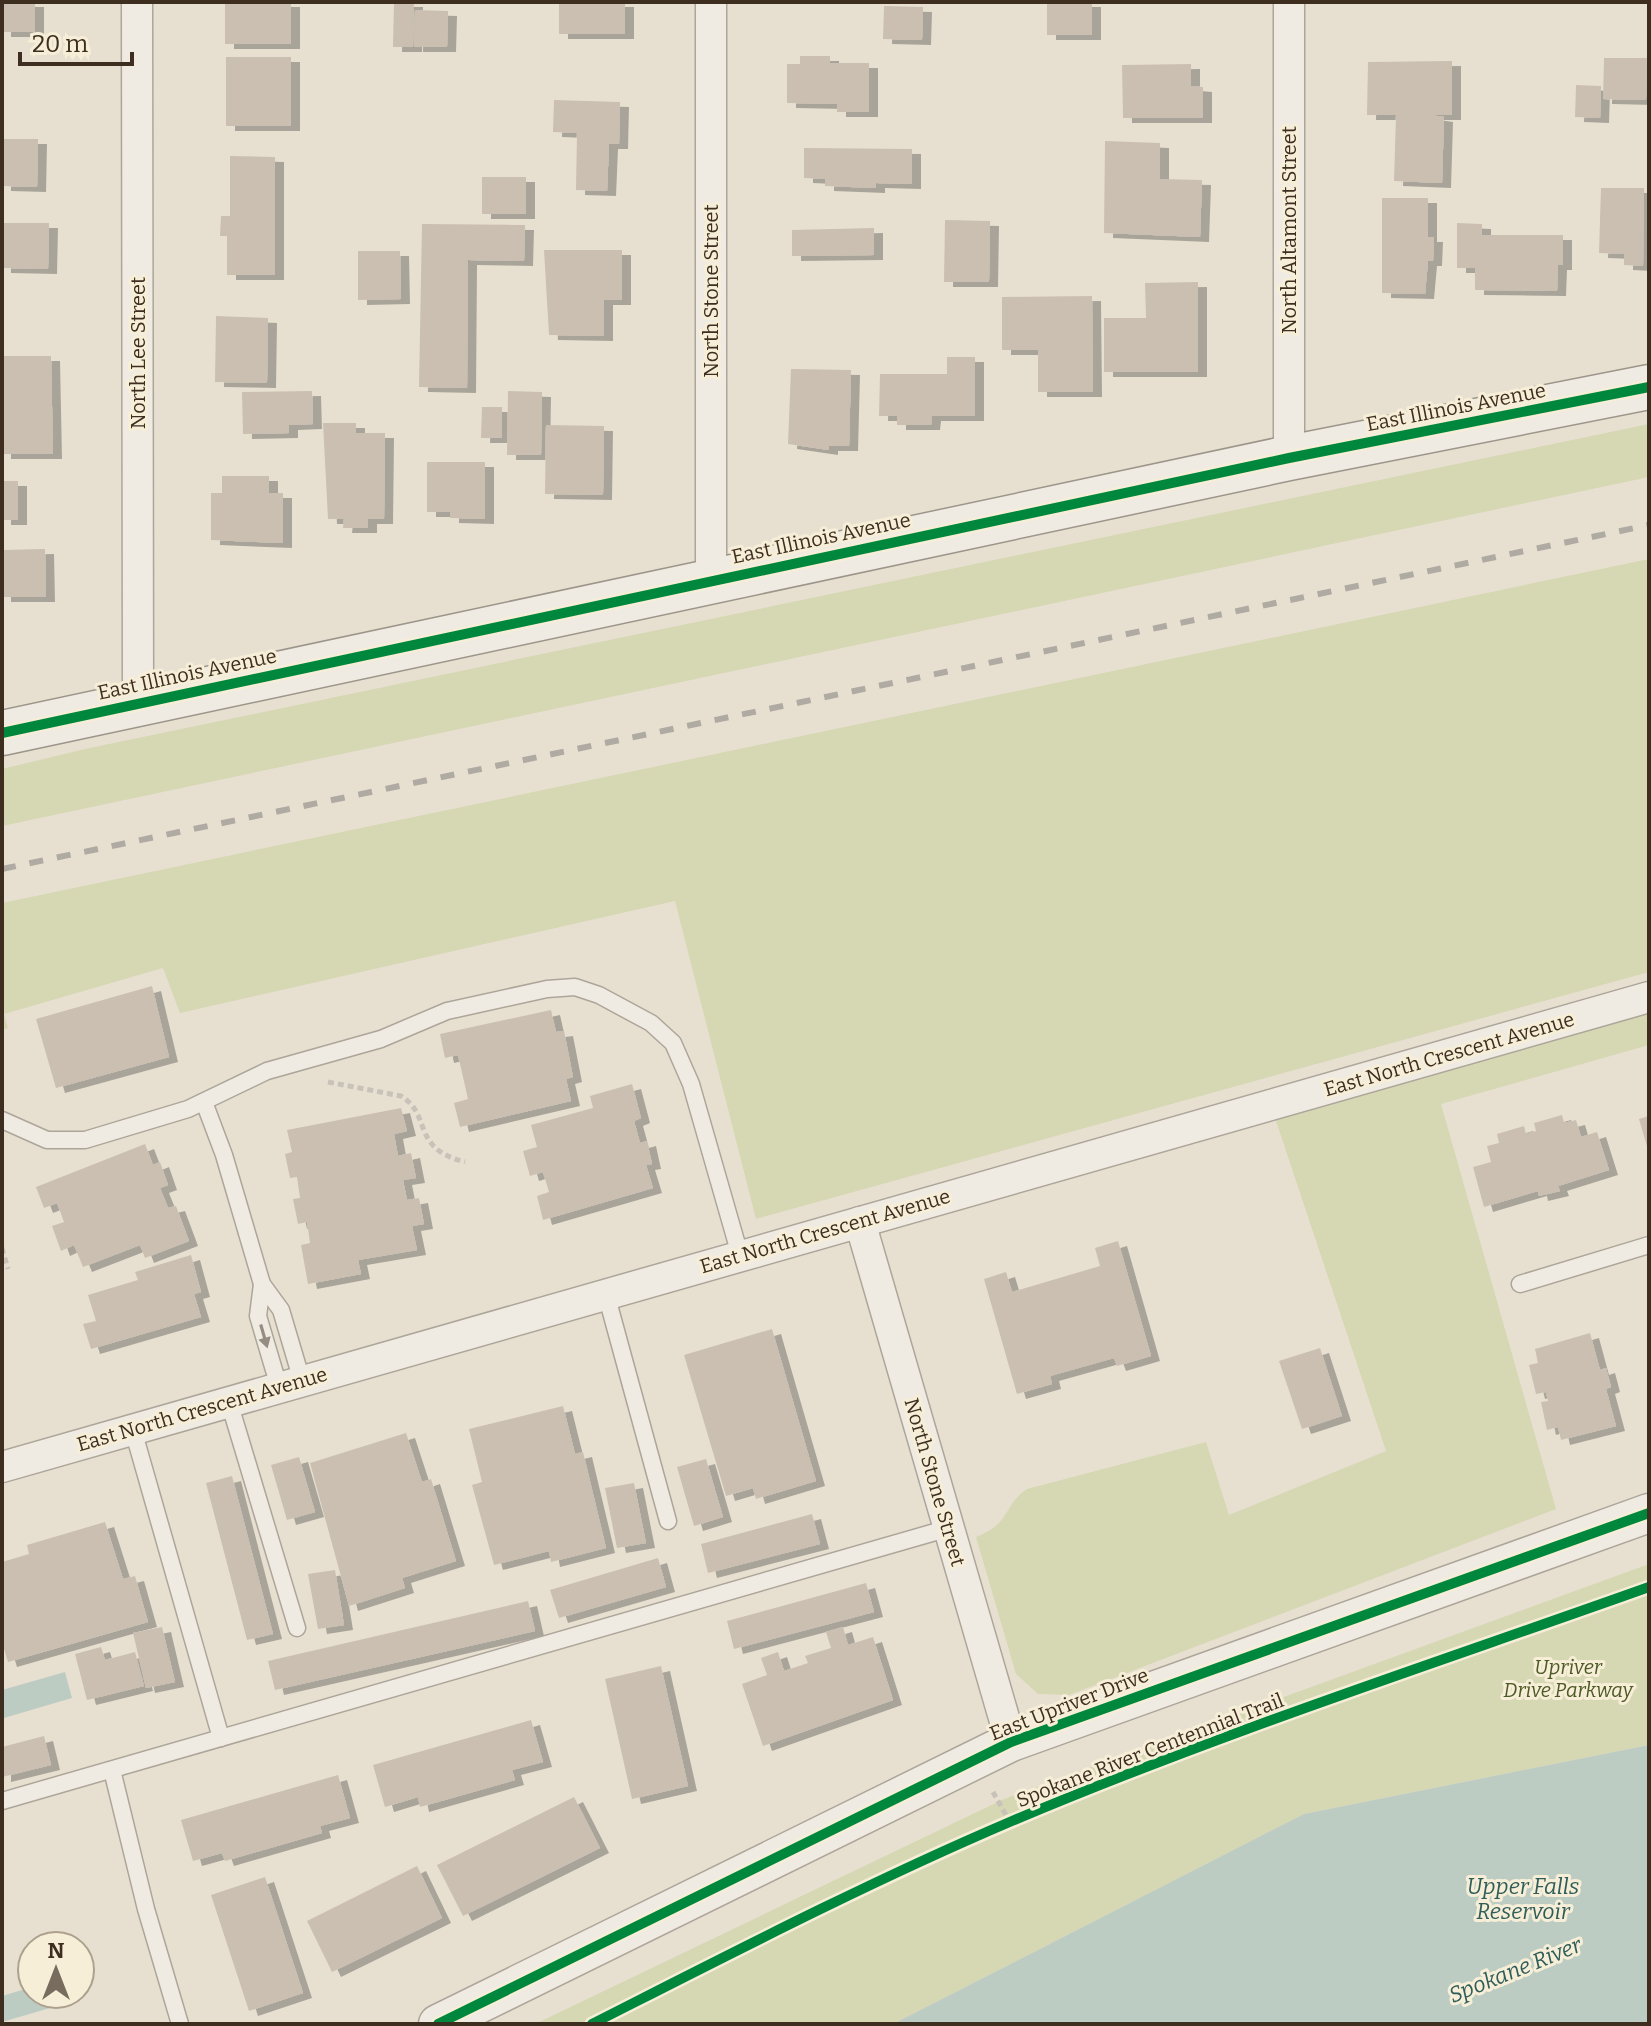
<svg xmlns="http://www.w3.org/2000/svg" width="1651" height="2026" font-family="Bitter,serif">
<defs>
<filter id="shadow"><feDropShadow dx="9" dy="5" stdDeviation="0" flood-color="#0004"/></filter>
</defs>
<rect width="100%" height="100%" fill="#e7e0d1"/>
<g fill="#d6d7b3">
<path d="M1649 424V477L2 826V769L85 749Z"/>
<path d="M1649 559V972L756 1219 675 901 180 1013 163 968 4 1014 8 1028 2 1030V903Z"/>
<path d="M1649 1011V1045L1441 1104 1556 1509 1069 1695 1038 1694 1016 1674 976 1537C1012 1523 1002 1506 1027 1489L1206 1442 1229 1515 1386 1451 1275 1118Z"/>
<path d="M1649 1564V1745L1304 1814 893 2024H535L1004 1799Z"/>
</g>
<g fill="#bcccc2">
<path d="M65 1672 72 1698 4 1718 2 1690Z"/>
<path d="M1649 1745V2024H893L1304 1814Z"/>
<path d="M32 1987V1994H46L50 2008 2 2022V1996Z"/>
</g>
<g fill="#cbbfb2" filter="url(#shadow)">
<rect x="2" y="2" width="33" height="30"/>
<rect x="225" y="2" width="66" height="42"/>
<path d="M394 2H414L413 47H393Z"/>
<rect x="559" y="2" width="66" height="32"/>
<rect x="1047" y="2" width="45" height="33"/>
<path d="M884 6 923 7 922 40 883 39Z"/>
<path d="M415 10 448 11 447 47H414Z"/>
<path d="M800 56H830V63H869V112H837V104L787 103V64H800Z"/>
<rect x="226" y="57" width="65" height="69"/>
<path d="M1604 58H1647L1646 100 1603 99Z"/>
<path d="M1452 61V115H1430L1444 117 1442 183 1394 181 1396 115H1367L1368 62Z"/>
<path d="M1191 64V86L1203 87V118H1123L1122 65Z"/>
<path d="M1576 85 1601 86 1600 118 1575 117Z"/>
<path d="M554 100 620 102 619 144H609L607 191 576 190 577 133 553 132Z"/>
<path d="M2 139H38L37 187 2 186Z"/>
<path d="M1105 141 1160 143V179L1202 180 1200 237 1104 233Z"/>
<path d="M804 148 912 149V184L876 183V188L825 186V179L804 178Z"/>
<path d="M230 156 275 157V275H227V236H220L221 216H230Z"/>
<rect x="482" y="177" width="44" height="37"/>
<path d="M1601 188H1644L1643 266 1624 265V254L1599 253Z"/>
<path d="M1382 198H1428V237H1434L1433 261H1428L1425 294 1382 293Z"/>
<path d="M945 220 990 221 989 282H944Z"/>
<path d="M2 223H49L48 269 2 268Z"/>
<path d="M1457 223 1482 224V235H1563V265H1558L1557 291 1475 290V268H1457Z"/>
<path d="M422 224 525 225 524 261 468 260 467 388 419 387Z"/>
<path d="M874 228V255L792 256V230Z"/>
<path d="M544 250H622V300H604V336L549 335Z"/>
<path d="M358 251H400L401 299 358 300Z"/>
<path d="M1198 282V372H1104V318H1146L1145 283Z"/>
<path d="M1092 296 1093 392H1038V350H1002V297Z"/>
<path d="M216 316 268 318 267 383 215 382Z"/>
<path d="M2 356H51L53 454H2Z"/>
<path d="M947 357H975V416H932L931 425H897V416H879L880 374H947Z"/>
<path d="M791 369 851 370 849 446H829V450L788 444Z"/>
<path d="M312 391 313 424 289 425V433L243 434 242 392Z"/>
<path d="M508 391 542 392 541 455H507Z"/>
<path d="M482 407H502V438H481Z"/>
<path d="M323 423H356V433H385L384 519H368V528H343L344 519H328Z"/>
<path d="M546 425 604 426 603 495 545 494Z"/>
<path d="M427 462H485V519L450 518V512H427Z"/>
<path d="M222 476H269V493H283V543L211 540V493H222Z"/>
<rect x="2" y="481" width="16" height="39"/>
<path d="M45 549 46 597H2V550Z"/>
<path d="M152 986 169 1057 56 1088 36 1019Z"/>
<path d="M551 1010 556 1032 564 1031 573 1077 566 1079 571 1101 460 1127 454 1103 468 1099 458 1055 445 1058 440 1034Z"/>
<path d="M632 1084 641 1118 634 1121 640 1143 647 1141 652 1164 646 1165 653 1188 543 1220 537 1196 549 1192 543 1172 530 1176 523 1151 537 1147 531 1125 593 1108 590 1096Z"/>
<path d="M401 1108 407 1131 394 1134 398 1156 411 1153 416 1178 403 1180 407 1200 419 1198 424 1224 412 1226 417 1250 358 1260 361 1274 308 1284 301 1245 310 1243 307 1222 298 1224 293 1199 300 1198 297 1177 290 1178 285 1154 292 1152 287 1130Z"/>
<path d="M1562 1115 1564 1123 1576 1120 1581 1137 1597 1132 1609 1170 1558 1186 1560 1191 1539 1196 1538 1191 1484 1207 1473 1167 1491 1162 1487 1146 1499 1143 1497 1134 1524 1126 1526 1134 1536 1131 1534 1123Z"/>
<path d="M1649 1116V1150H1648L1639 1119Z"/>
<path d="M145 1144 153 1165 160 1162 168 1185 160 1188 168 1208 176 1206 189 1241 145 1258 140 1245 83 1267 74 1245 61 1251 52 1226 64 1222 57 1203 44 1208 36 1187Z"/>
<path d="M1118 1241 1151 1356 1117 1366 1114 1358 1050 1376 1052 1384 1017 1394 984 1279 1006 1272 1012 1292 1100 1266 1095 1248Z"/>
<path d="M191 1255 201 1292 194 1294 201 1317 91 1349 83 1324 96 1321 88 1295 138 1280 135 1272Z"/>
<path d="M772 1329 816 1481 756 1499 753 1488 726 1496 684 1355Z"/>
<path d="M1590 1333 1600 1370 1606 1368 1611 1387 1606 1389 1616 1426 1561 1440 1558 1427 1547 1430 1541 1402 1548 1401 1546 1392 1536 1394 1529 1365 1538 1363 1535 1349Z"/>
<path d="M1320 1348 1342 1416 1302 1429 1279 1361Z"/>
<path d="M563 1406 575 1454 583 1452 606 1548 551 1562 549 1551 494 1565 472 1485 482 1482 469 1429Z"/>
<path d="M406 1433 422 1482 431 1479 456 1561 402 1578 405 1588 349 1606 310 1463Z"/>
<path d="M299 1457 315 1512 287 1520 271 1465Z"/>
<path d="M706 1459 723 1517 694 1526 677 1467Z"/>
<path d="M232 1476 273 1634 247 1640 206 1483Z"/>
<path d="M634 1483 646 1543 617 1548 605 1488Z"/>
<path d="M812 1514 820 1544 708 1573 701 1544Z"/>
<path d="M105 1522 123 1579 135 1576 148 1622 8 1662 2 1642V1562L29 1554 27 1545Z"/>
<path d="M658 1558 666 1587 559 1618 550 1590Z"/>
<path d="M335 1570 344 1625 318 1629 308 1574Z"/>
<path d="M866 1583 874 1612 734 1649 727 1621Z"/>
<path d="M528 1601 535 1631 275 1690 268 1661Z"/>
<path d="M162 1627 175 1682 146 1688 133 1633Z"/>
<path d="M843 1627 848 1645 873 1637 893 1700 763 1746 742 1684 767 1675 761 1658 778 1652 784 1671 808 1663 805 1656 831 1648 826 1632Z"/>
<path d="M101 1647 105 1660 135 1652 144 1686 87 1700 75 1654Z"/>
<path d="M661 1666 688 1786 632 1799 605 1679Z"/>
<path d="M531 1720 543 1762 512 1770 515 1780 420 1807 418 1797 385 1807 373 1765Z"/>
<path d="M44 1736 51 1765 2 1777V1747Z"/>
<path d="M338 1775 350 1818 320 1826 322 1833 225 1861 222 1853 193 1861 181 1820Z"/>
<path d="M574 1797 600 1848 463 1916 437 1865Z"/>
<path d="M417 1866 442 1918 332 1972 307 1921Z"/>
<path d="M265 1877 303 1993 249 2011 211 1895Z"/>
</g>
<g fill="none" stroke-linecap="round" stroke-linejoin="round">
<g stroke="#ada599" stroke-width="19">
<g id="service">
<path d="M204 1102 224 1155 262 1284 281 1310 302 1381"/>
<path d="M2 1120 47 1140H85L188 1109 267 1071 381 1039 447 1011 547 989 575 987 599 995 651 1023 673 1043 691 1084 740 1255"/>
<path d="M262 1284 258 1316 279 1387"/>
<path d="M1520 1284 1649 1245"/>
<path d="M606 1294 668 1521"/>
<path d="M229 1402 297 1628"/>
<path d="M133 1430 221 1738"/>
<path d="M112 1770 146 1909 180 2024"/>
<path d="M2 1801 949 1528"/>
</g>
</g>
<g stroke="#ada599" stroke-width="33">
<g id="minor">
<path d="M137 2 138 703"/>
<path d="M1289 2V458"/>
<path d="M711 580V2"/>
<path d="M860 1222 1011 1742"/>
<path d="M2 1467 1649 997"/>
</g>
</g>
<g stroke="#ada599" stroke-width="41">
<path id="tertiary" d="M438 2024 1011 1742 1649 1513"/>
</g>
<g stroke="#9c958a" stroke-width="47">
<path id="secondary" d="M2 733 1289 458 1649 387"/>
</g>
<g stroke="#c8c2b9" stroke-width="5" stroke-dasharray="6 4" stroke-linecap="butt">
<path d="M328 1082 401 1096C433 1116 410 1148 465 1162"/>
<path d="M2 1248 8 1269"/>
<path d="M993 1792 1010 1822"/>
</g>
<use href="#service" stroke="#efebe3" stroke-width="16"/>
<use href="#minor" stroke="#efebe3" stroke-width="30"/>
<use href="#tertiary" stroke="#efebe3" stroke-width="38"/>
<use href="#secondary" stroke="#efebe3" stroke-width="44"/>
<path stroke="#afaaa2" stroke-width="6" stroke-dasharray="14 14" stroke-linecap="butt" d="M2 869 1649 525"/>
<g stroke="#f7eed8" stroke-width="15">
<g id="cycleway">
<path d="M2 733 1289 458 1649 387"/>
<path d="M438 2024 1011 1742 1649 1513"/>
<path d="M592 2024C730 1954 869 1882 1012 1821 1220 1733 1436 1663 1649 1587"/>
</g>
</g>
<use href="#cycleway" stroke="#00873e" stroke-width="10"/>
</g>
<defs><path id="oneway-solid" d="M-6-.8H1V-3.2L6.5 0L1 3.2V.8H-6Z" transform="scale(2)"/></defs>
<use fill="#968c82" href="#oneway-solid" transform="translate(264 1336) rotate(74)"/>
<g text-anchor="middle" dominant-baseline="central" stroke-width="6" stroke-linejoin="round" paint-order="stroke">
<g font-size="20" fill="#3d2e20" stroke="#f7eed8">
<text transform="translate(1289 230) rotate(-90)">North Altamont Street</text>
<text transform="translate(711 291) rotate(-90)">North Stone Street</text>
<text transform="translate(138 353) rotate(-90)">North Lee Street</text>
<text transform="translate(1456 407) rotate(-11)">East Illinois Avenue</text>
<text transform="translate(821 538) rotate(-12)">East Illinois Avenue</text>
<text transform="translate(187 674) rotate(-12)">East Illinois Avenue</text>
<text transform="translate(1449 1054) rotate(-16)">East North Crescent Avenue</text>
<text transform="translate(825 1231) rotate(-16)">East North Crescent Avenue</text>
<text transform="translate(202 1409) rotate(-16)">East North Crescent Avenue</text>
<text transform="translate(935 1482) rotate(74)">North Stone Street</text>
<text transform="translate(1069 1704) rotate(-21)">East Upriver Drive</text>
<text transform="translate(1150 1750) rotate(-21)">Spokane River Centennial Trail</text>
</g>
<g font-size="20" font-style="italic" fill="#4d5a26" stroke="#f7eed8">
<text x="1568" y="1667">Upriver<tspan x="1568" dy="23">Drive Parkway</tspan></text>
</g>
<g font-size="22" font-style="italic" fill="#2f5d5a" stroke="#f7eed8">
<text x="1523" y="1886">Upper Falls<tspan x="1523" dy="25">Reservoir</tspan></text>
<text transform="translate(1515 1970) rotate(-22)">Spokane River</text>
</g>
</g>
<rect width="1651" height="2026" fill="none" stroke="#3d2e20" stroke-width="8"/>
<g transform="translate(56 1970)"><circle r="38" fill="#f7eed8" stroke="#ada18e" stroke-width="2"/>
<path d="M0-6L14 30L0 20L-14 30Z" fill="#786c5e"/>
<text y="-12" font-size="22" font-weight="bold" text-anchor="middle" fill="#3d2e20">N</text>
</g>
<path d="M20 52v12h112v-12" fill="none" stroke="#3d2e20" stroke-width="4"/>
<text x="32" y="52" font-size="24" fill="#3d2e20" stroke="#f7eed8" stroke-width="6" paint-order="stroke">20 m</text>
</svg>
